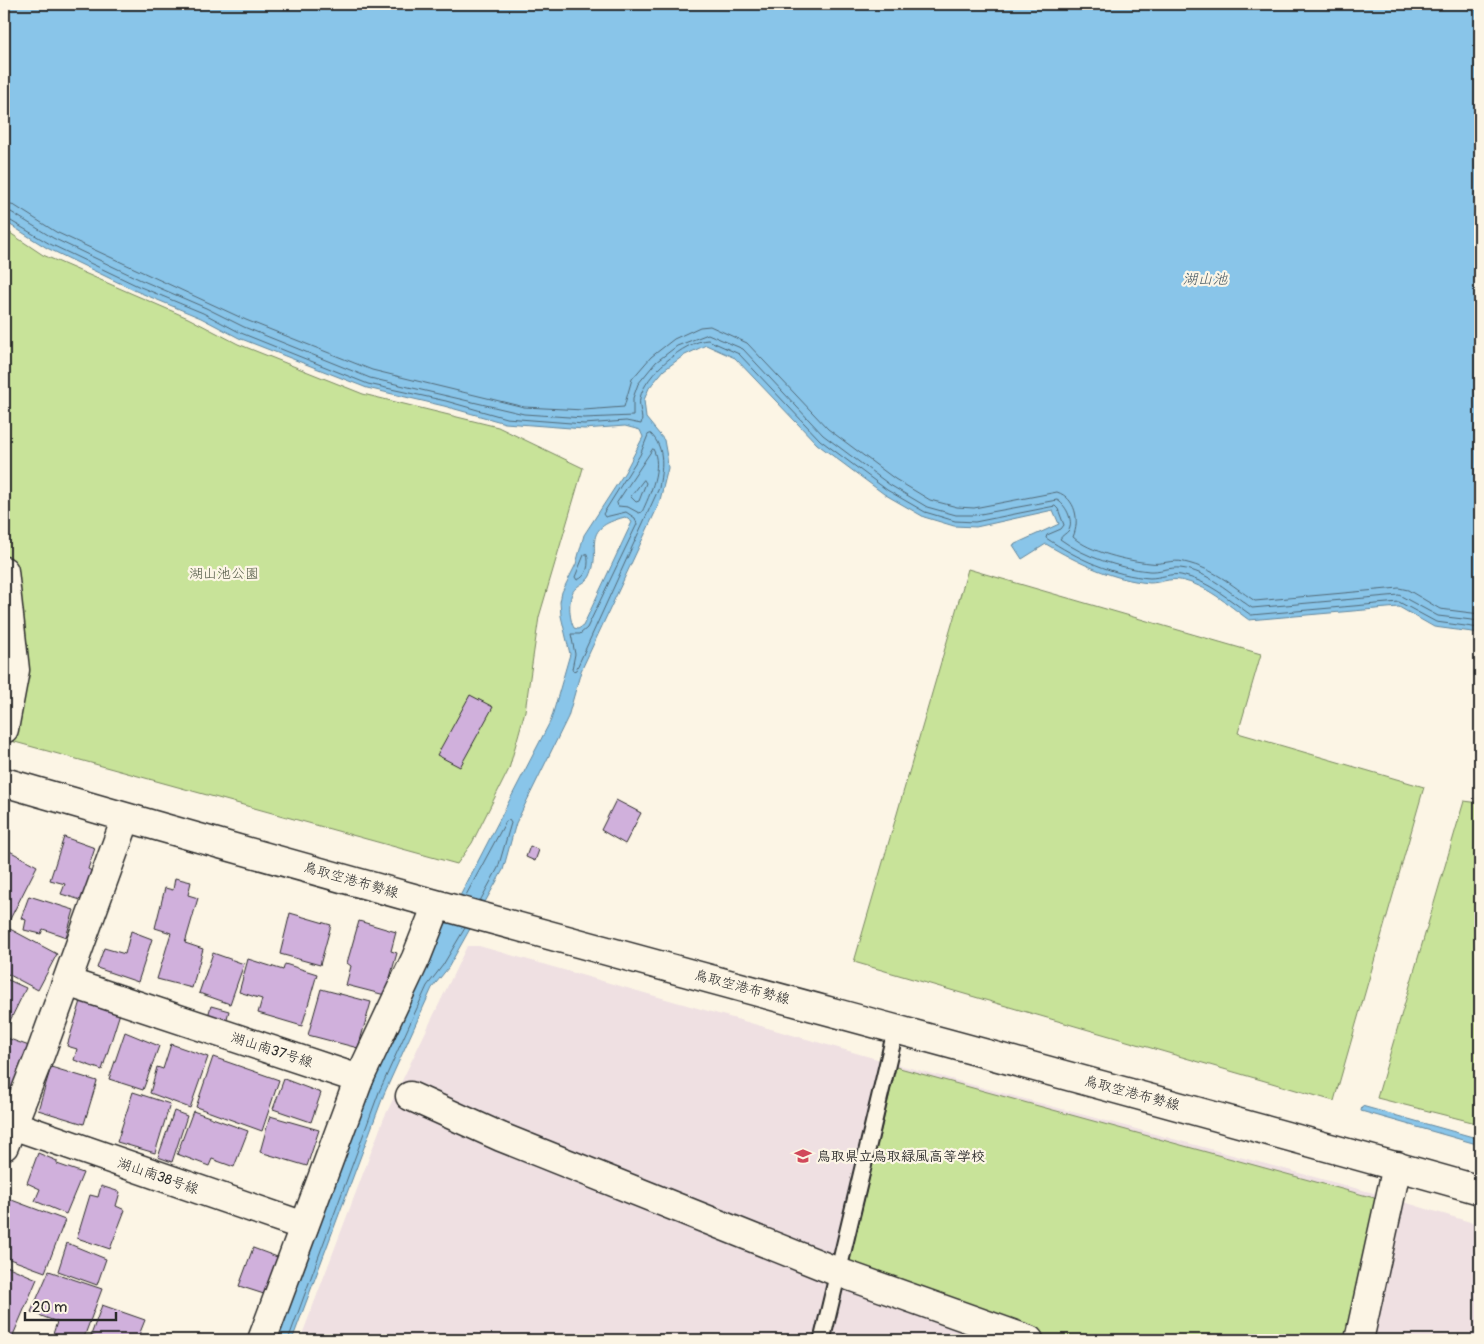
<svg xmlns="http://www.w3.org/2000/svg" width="1484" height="1344" font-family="Pangolin,'Klee One',sans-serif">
<rect width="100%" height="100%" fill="#fcf5e5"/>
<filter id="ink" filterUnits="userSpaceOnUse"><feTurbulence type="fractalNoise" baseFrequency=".02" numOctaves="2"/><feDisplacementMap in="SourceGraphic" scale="10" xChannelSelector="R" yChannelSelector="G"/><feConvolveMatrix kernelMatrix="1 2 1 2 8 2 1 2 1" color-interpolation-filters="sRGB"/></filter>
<g filter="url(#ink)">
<path fill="#efe0e2" d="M467 946H479L877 1059 1377 1194 1480 1225V1340H300L384 1118Z"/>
<g fill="#c8e399" stroke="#7a8762">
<path d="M4 229 43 255 188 318 238 344 363 394 498 427 583 468 539 617 525 711 509 769 472 843 457 864 4 739Z"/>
<path d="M968 569 1261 654 1238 733 1424 787 1334 1101 854 962Z"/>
<path d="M1464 801 1480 803V1124L1377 1098Z"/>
<path d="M896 1067 1378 1199 1348 1340H1045L849 1263Z"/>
</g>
<g fill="#89c5e9" stroke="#63879d" fill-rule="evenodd">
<path d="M4 4H1480V633L1434 627 1399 607 1249 620C1227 604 1207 585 1180 580 1170 578 1159 583 1150 583 1113 580 1078 563 1046 544L1022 559 1013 545 1059 524 1053 510 976 527 954 526 924 517 884 494 817 444 735 358 706 345 683 356 664 370 649 388 644 400 646 418 664 440 667 457 668 468 659 504 581 671 568 717 516 823 503 870 448 968 432 988 384 1094 292 1340H270L360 1098 429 956 551 720 570 654 561 616 560 602 562 592 576 564 584 535 625 472 643 437 640 430 625 426 584 429 505 423 444 406 367 388 239 338 201 318 136 291 47 248 4 221ZM625 517 632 522 583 626 578 629 574 628C569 619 567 595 576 588 581 583 587 582 590 576 603 547 578 529 625 517Z"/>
<path d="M1362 1106 1480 1139V1145L1361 1111Z"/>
</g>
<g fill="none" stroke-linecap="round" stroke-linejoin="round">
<g stroke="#516977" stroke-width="1">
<path d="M4 203 15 206 56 232 246 320 372 370 524 407 584 410 624 407 632 379 651 357 674 339 700 327 710 326 747 343 828 429 895 479 930 500 957 507 974 508 1057 492C1076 498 1080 521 1073 537 1089 552 1128 561 1150 563 1161 565 1173 559 1184 562 1217 570 1228 583 1255 601L1399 588 1408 590 1440 609 1480 614"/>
<path d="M4 211 11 212 53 238 141 280 206 308 244 327 370 378 524 414 584 418 633 416V398L638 384 656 362 677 346 708 334 743 349 823 435 890 485 927 507 956 515H975L1057 500C1065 504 1074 520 1069 530 1066 534 1062 535 1060 539 1084 557 1119 568 1149 571 1159 572 1170 567 1180 568 1208 571 1230 593 1252 608L1399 595 1438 616 1480 621"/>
<path d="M4 217 50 244 138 286 203 313 241 333 368 384 446 401 506 418 584 424 626 421 641 424C644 417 638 407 640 398 645 375 684 341 708 340L739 354 820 440 887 490 925 512 955 521 975 522 1055 506 1058 509 1064 525 1061 529 1047 535 1046 538C1076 558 1114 576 1150 578 1160 578 1171 573 1181 575 1209 581 1228 599 1251 615L1399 602 1436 622 1480 628"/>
<path d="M651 434C666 449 662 469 659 488L576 670 573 671 572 669 575 654 571 634H580L587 628 637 524 635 518 626 512 605 517 603 514 640 455 648 435Z"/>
<path d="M653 449C663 466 650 495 642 512L639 513 628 507 618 506 617 503Z"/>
<path d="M644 480 646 483 639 501 636 502 631 497Z"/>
<path d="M587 554C590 564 587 577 577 580L575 577 584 555Z"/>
<path d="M465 897 506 821 509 820 511 823 498 868 480 901"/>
<path d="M288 1340 379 1092 427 986 443 965 465 928"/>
</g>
</g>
<g fill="#d0b0dc" stroke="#2b2b2b">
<path d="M470 695 493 707 460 767 437 755Z"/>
<path d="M616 800 641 813 625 844 601 830Z"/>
<path d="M64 837 95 848 88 869 94 872 84 901 61 894 65 884 50 880Z"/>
<path d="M530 846 539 850 535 861 526 857Z"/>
<path d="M4 848 37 866 4 931Z"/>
<path d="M175 878 191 882 188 895 198 898 185 943 203 949 192 988 157 979 171 933 155 928 165 888 173 890Z"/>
<path d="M29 896 74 910 66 937 43 929 41 934 24 930 26 920 21 918Z"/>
<path d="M290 913 331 925 320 965 280 954Z"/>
<path d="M359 921 396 932 391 951 397 953 385 995 346 985 351 966 347 963Z"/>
<path d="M10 929 57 954 38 990 4 972V941Z"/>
<path d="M131 931 152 939 138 982 97 968 104 948 125 954Z"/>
<path d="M213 953 244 964 230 1004 199 993Z"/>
<path d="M248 959 283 970 285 964 317 974 302 1026 258 1013 262 999 239 992Z"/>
<path d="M4 978 26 988 5 1031H4Z"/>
<path d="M321 989 371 1002 358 1048 308 1035Z"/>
<path d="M81 1001 120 1013 102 1070 74 1060 77 1049 67 1046Z"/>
<path d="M211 1006 229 1011 226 1022 208 1016Z"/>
<path d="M125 1032 159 1046 143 1090 109 1079Z"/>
<path d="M4 1037 29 1046 7 1104 4 1103Z"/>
<path d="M171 1044 208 1057 190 1108 150 1093 157 1067 163 1069Z"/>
<path d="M213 1057 279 1080 262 1131 196 1107Z"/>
<path d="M51 1067 97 1081 84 1124 38 1110Z"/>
<path d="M284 1079 321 1093 311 1122 273 1109Z"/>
<path d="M133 1092 170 1104 155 1153 117 1142Z"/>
<path d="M174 1111 187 1116 172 1162 158 1157Z"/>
<path d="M193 1111 248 1131 234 1167 212 1159 209 1166 177 1154Z"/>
<path d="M270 1116 319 1130 307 1166 260 1152Z"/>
<path d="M38 1153 57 1161V1164L83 1173 66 1214 35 1201 40 1189 27 1183Z"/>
<path d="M101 1186 120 1192 116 1206 125 1210 110 1249 77 1238 90 1195 98 1197Z"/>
<path d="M9 1199 65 1220 45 1272 4 1257V1213Z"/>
<path d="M67 1243 106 1259 97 1285 58 1271Z"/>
<path d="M253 1248 280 1258 267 1295 239 1286Z"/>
<path d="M4 1265 37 1279 11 1340 4 1338Z"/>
<path d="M49 1271 102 1289 83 1340H51L57 1322 31 1312Z"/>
<path d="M102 1305 145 1320 137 1340H102L91 1335Z"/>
</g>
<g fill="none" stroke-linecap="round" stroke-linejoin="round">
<g stroke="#2b2b2b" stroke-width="19">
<path id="lane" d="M822 1340 896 1028"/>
</g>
<g stroke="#2b2b2b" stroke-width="31">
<g id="street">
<path d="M4 571 15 670 4 729"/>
<path d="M67 982 359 1079"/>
<path d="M410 1096 501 1137 838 1272 1029 1340"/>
<path d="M4 1122 304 1226"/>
<path d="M4 1146 40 1055 126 818"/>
<path d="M262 1340 359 1079 416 958 437 905"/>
<path d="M1359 1340 1397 1166"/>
</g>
</g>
<g stroke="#2b2b2b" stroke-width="31">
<path id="secondary" d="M4 782C494 925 989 1051 1480 1190"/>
</g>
<use href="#lane" stroke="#fcf5e5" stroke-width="15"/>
<use href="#street" stroke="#fcf5e5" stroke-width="28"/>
<use href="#secondary" stroke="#fcf5e5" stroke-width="28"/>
</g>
</g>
<defs>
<g id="school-bare" transform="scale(1.35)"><path d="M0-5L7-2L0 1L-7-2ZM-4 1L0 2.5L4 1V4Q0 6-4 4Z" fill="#d1495b" stroke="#fcf5e5" stroke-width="2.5" paint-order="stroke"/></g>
</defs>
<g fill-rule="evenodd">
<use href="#school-bare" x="803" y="1156"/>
</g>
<g text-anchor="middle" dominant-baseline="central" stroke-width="4.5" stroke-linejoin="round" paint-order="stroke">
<g font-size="14" fill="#525946" stroke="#fcf5e5">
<text x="224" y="573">湖山池公園</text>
</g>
<g font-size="14" fill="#2b2b2b" stroke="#fcf5e5">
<text transform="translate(351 880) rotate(16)">鳥取空港布勢線</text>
<text transform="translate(742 987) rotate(15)">鳥取空港布勢線</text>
<text transform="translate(272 1050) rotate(18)">湖山南37号線</text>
<text transform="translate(1132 1093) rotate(15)">鳥取空港布勢線</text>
<text transform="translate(158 1176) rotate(19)">湖山南38号線</text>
</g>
<g font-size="14" font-weight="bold" fill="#2b2b2b" stroke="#fcf5e5" text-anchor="start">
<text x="817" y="1156">鳥取県立鳥取緑風高等学校</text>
</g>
<g font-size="15" font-style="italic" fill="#475964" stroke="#fcf5e5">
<text x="1205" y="279">湖山池</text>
</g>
</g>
<rect width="1484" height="1344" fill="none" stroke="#fcf5e5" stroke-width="20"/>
<rect x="10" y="10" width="1464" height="1324" fill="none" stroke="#2b2b2b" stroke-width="2" filter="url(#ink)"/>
<path d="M25 1312v8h91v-8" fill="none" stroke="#2b2b2b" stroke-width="2.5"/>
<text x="32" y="1312" font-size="15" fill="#2b2b2b" stroke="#fcf5e5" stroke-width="4" paint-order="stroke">20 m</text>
</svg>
